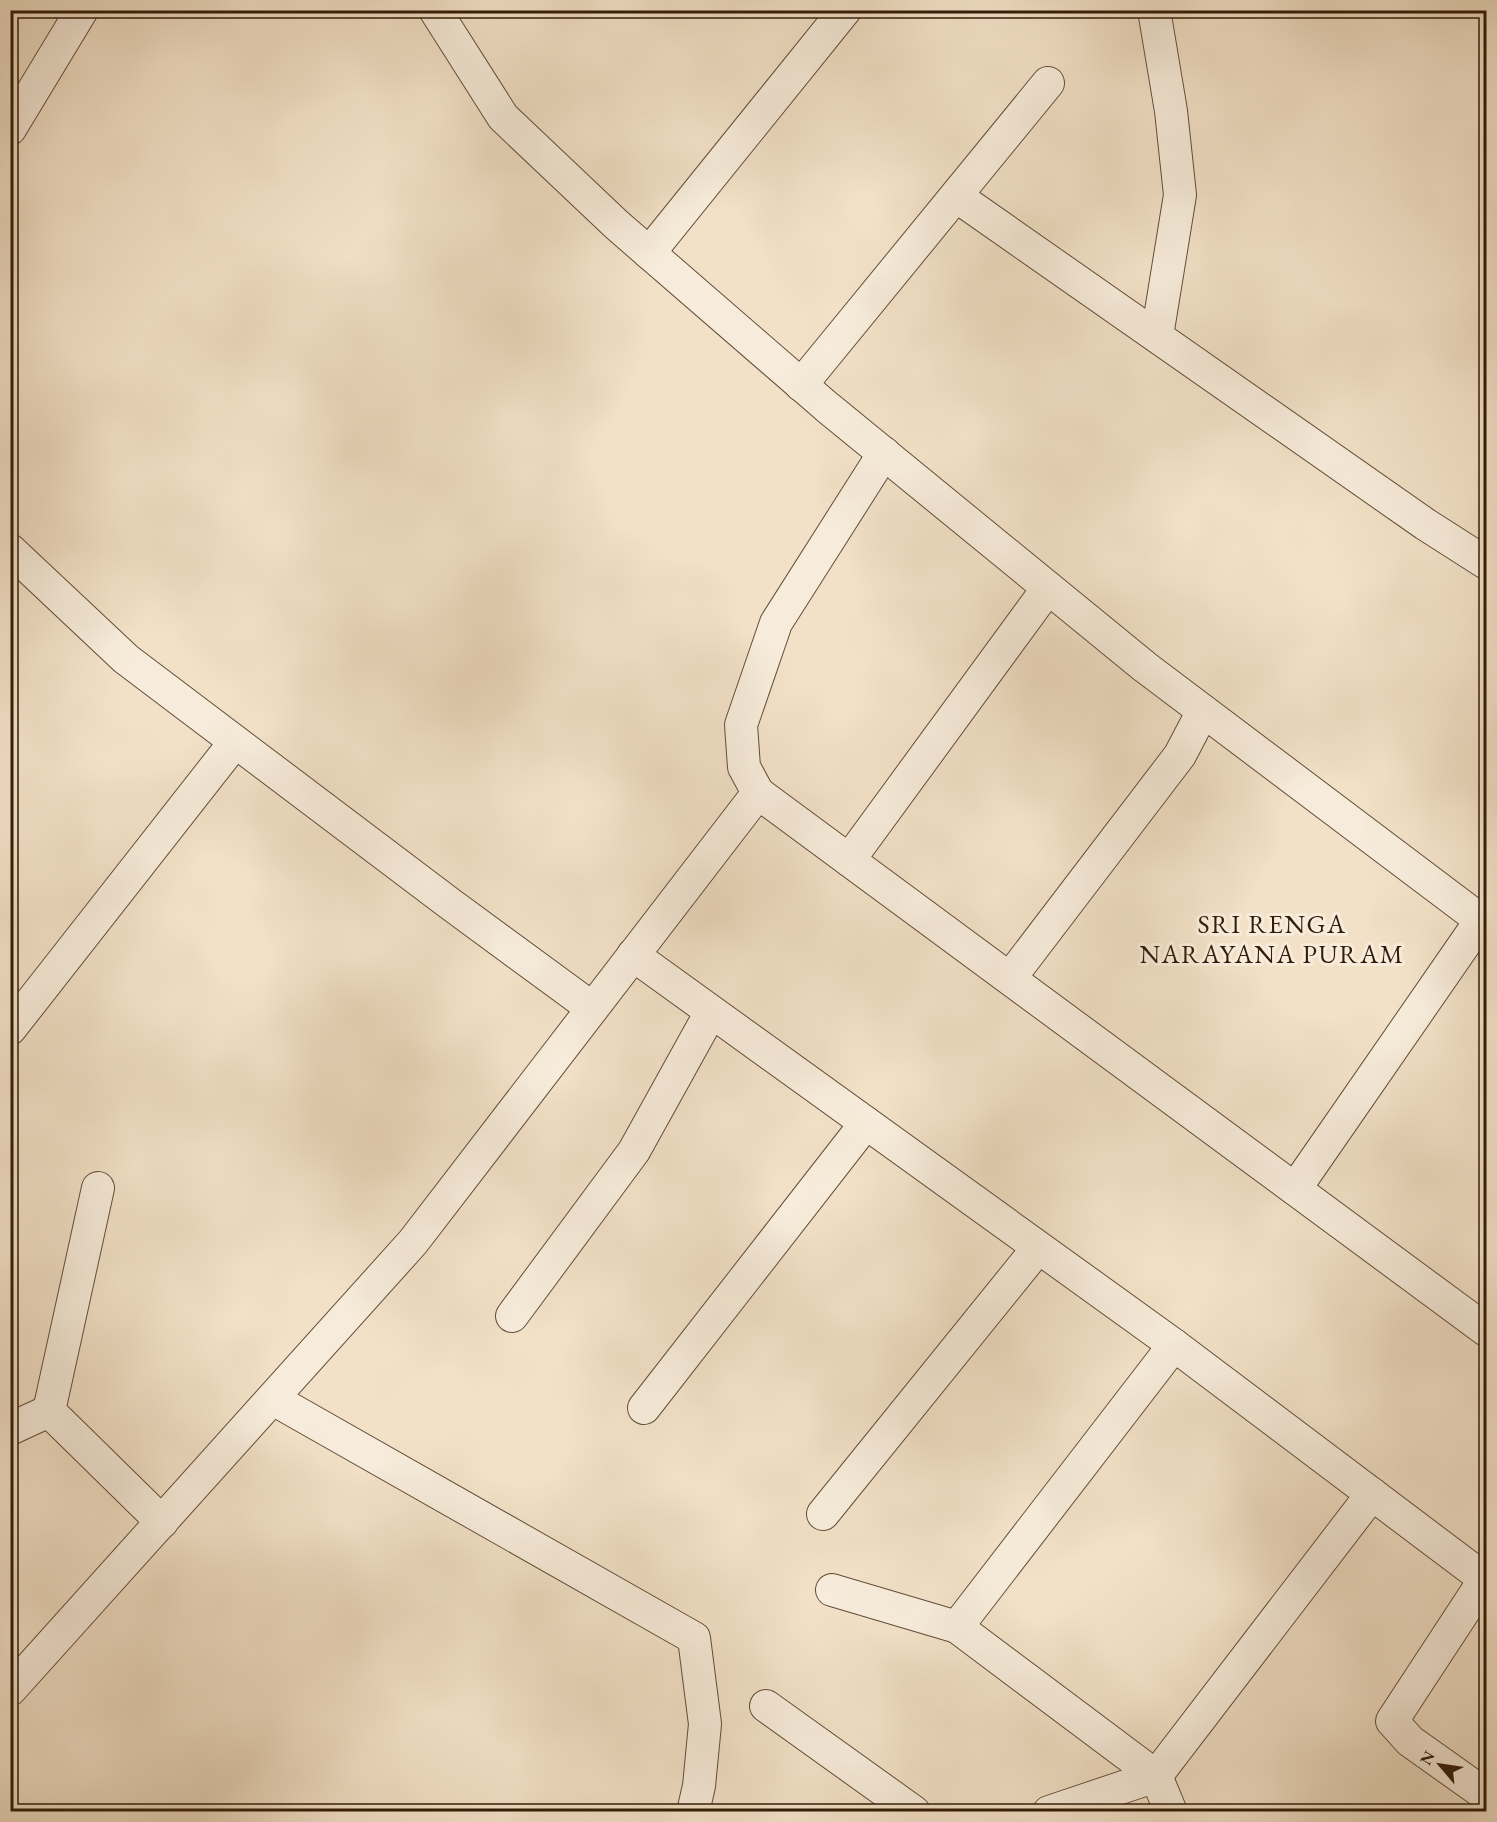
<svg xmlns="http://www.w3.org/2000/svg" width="1497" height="1822" font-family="'EB Garamond',serif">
<rect width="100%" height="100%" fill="#f2e1c7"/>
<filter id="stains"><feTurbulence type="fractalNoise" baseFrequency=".00333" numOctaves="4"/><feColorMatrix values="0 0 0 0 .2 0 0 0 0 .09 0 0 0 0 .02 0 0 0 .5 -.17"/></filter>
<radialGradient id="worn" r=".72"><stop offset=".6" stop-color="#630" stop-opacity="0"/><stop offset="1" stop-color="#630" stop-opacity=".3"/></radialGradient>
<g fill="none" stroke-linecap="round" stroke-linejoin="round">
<g stroke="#634d38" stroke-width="34">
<g id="street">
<path d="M435 10 503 117 617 225 827 407 1145 667 1486 924"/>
<path d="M1154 10 1171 111 1180 195 1157 336"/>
<path d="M10 129 82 10"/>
<path d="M956 196 1425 524 1486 563"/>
<path d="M649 253 845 10"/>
<path d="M801 385 1048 83"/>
<path d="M10 550 126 659 449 903 592 1008"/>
<path d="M758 793 744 767 741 725 776 623 884 453"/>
<path d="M849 860 1048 588"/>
<path d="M633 955 1174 1345 1486 1580"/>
<path d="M1010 978 1180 755 1203 711"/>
<path d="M10 1029 235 742"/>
<path d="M1295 1189 1486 913"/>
<path d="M512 1316 634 1151 711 1012"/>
<path d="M273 1399 694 1638 705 1724 699 1786 693 1812"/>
<path d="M644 1408 866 1123"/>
<path d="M49 1411 98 1188"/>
<path d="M10 1429 49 1411 162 1522"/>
<path d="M823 1514 1038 1248"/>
<path d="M1485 1579 1392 1721 1410 1741 1486 1795"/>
<path d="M832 1590 957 1627 1156 1776 1171 1812"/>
<path d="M957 1627 1174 1345"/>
<path d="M10 1690 413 1242 758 793 1486 1330"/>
<path d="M766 1706 914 1812"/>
<path d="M1049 1812 1156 1776 1372 1494"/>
</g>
</g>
<use href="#street" stroke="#f7ecdb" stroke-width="32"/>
</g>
<g text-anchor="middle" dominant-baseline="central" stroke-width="6" stroke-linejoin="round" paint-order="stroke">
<g font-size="26" letter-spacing="1.5" fill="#331c08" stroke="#f7ecdb">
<text x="1272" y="924">SRI RENGA<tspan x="1272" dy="30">NARAYANA PURAM</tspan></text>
</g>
</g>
<rect width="1497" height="1822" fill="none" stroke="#f2e1c7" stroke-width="36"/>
<rect x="12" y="12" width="1473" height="1798" fill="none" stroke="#331c08" stroke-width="3"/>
<rect x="18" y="18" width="1461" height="1786" fill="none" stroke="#331c08" stroke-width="1.5"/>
<g transform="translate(1440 1765) rotate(299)" stroke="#f7ecdb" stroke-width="4.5" paint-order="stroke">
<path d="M0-4.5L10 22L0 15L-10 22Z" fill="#331c08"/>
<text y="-9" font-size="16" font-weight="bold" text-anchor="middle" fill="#331c08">N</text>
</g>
<rect width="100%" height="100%" filter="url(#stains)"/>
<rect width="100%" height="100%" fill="url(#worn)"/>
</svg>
